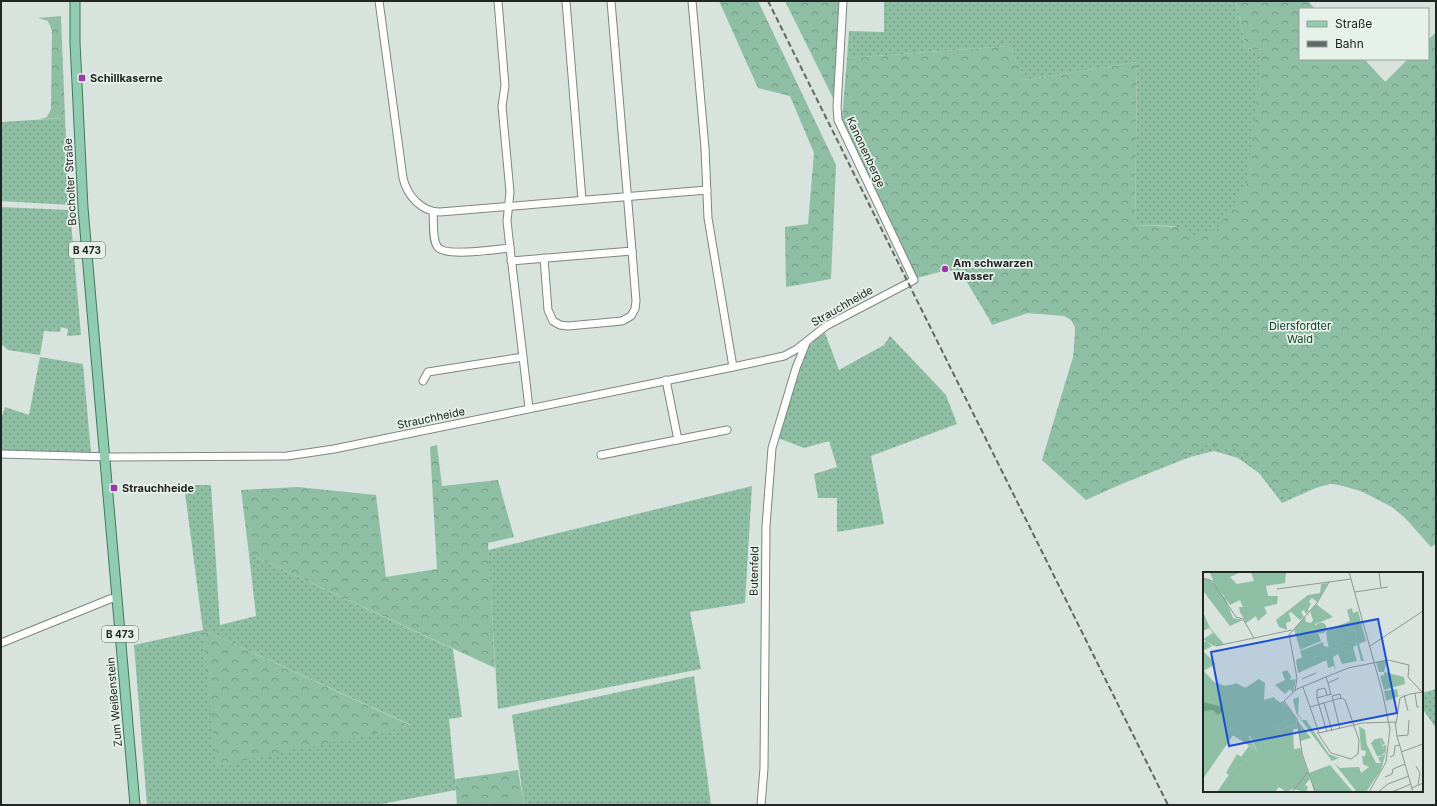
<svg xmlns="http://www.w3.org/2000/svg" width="1437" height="806" font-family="Inter,sans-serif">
<defs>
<pattern id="grass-dots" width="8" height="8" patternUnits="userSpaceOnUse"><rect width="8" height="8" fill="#8ebea3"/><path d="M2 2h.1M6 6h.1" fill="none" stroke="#749a84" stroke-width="1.8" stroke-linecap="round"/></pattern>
<pattern id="forest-crowns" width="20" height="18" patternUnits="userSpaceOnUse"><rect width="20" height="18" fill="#8ebea3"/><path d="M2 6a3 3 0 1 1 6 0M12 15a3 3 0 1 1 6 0" fill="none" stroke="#749a84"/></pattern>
</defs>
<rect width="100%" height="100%" fill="#d9e3dd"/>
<g fill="url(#grass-dots)" fill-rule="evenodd">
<path d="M884 1H1236L1246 48 1262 50 1300 59H1364L1388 85 1428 59 1436 38V544L1392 507 1361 491 1344 486 1327 483 1282 503 1259 473 1238 458 1214 451 1190 457 1086 498 1073 362 1076 315 1026 313 992 324 962 274 943 268 1177 226 1135 225 1137 62 1024 80 1010 46 847 58 849 31 884 32Z"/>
<path d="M65 118 70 205 1 201V122Z"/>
<path d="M1 207 70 210 81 335 67 336 68 329 61 327 60 332 44 331 40 355 8 350 1 344Z"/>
<path d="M825 333 839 370 884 345 890 336 946 395 957 424 871 456 884 524 837 532V498H818L814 474 837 467 829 441 804 448 778 438 807 349 816 339Z"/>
<path d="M40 357 83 364 91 453 1 450V419L5 407 29 415Z"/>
<path d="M184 485H211L220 625 256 616 249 554 453 649 462 717 449 719 456 790 376 805H147L134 645 203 630ZM208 632 411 725V726L204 633Z"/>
<path d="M752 486 745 603 690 612 701 669 498 709 488 550Z"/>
<path d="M694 676 711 805H524L512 715Z"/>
<path d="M1436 689V728L1422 708V693Z"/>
</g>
<g fill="url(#forest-crowns)">
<path d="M719 1H758L836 165 831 279 786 287 785 227 808 224 814 153 790 96 758 88Z"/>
<path d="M785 1H839L837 69 833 98Z"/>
<path d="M1236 1H1308L1315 9H1300V59H1363L1385 82 1408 59H1428V40L1436 32V297L1430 305 1433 312 1431 318 1436 323V544L1431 547 1389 500 1334 483 1281 497 1242 452 1226 447 1207 445 1086 500 1042 460 1073 357 1077 331 1071 320 1064 316 1028 313 992 325 965 265 917 278 842 119 847 58 1010 46 1024 80 1137 62 1135 225 1181 227 1191 238 1200 233 1217 229 1247 184 1262 50 1246 48Z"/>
<path d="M61 16 65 118 40 119 47 117 51 109 52 31 48 21 38 18Z"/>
<path d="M437 445 442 486 498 480 514 537 488 543 495 668 249 554 241 490 298 487 376 495 386 577 437 569 430 447Z"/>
<path d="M208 632 412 726 216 766 203 633Z"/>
<path d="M518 770 524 805H457L455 779Z"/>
</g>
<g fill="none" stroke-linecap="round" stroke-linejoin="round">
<g stroke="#7d8781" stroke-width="9">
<g id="minor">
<path d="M379 1 403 178C407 195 421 212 440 212L707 190"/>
<path d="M566 1 582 200"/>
<path d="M692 1 705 148 708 218 733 367"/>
<path d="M433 212C434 222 432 238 437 246 443 258 496 249 510 248L507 221 510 192 502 106 505 86 498 1"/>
<path d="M510 248 523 357"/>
<path d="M544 258 548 310 553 321 560 325 568 326 622 321 631 316 635 309 636 301 632 251"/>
<path d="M511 261 632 251 611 1"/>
<path d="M666 380 678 440"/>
<path d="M423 381 428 372 523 357 529 408"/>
<path d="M1 454 112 457 287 456 334 449 733 367 784 356 797 349 826 326 914 280 838 120 837 107 843 1"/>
<path d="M601 455 727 430"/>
<path d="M1 643 110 599 117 598"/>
<path d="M761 805 764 768 766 526 772 448 796 368 806 343"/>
</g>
</g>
<g stroke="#3c7b5c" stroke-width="11">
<path id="major" d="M75 1V42L83 208 135 805"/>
</g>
<use href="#minor" stroke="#fff" stroke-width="7"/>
<use href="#major" stroke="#92ccb0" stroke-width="9"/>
<path stroke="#616764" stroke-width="2" stroke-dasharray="6 3" stroke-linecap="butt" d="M768 1 1168 805"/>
</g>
<g fill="#993ba3" stroke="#e6f1ea" stroke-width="1.5">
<rect x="78" y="74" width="8" height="8" rx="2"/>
<circle cx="945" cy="269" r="4"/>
<rect x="110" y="484" width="8" height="8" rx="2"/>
</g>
<g text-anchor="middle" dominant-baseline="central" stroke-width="3.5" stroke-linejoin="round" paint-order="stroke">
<g fill="#e6f1ea" stroke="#5c625f" stroke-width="1">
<rect x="69" y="242" width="36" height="16" rx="3"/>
<rect x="102" y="626" width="36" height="16" rx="3"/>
</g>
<g font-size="10" font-weight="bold" fill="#212523">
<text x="87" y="250">B 473</text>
<text x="120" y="634">B 473</text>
</g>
<g font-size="11" font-weight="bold" fill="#212523" stroke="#e6f1ea" text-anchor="start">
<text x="90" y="78">Schillkaserne</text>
<text x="953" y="263">Am schwarzen<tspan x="953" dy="13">Wasser</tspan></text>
<text x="122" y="488">Strauchheide</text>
</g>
<g font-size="11" fill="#212523" stroke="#e6f1ea">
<text transform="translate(866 152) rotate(65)">Kanonenberge</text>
<text transform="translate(70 182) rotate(-93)">Bocholter Straße</text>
<text transform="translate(842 306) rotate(-30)">Strauchheide</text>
<text transform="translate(431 418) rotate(-12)">Strauchheide</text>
<text transform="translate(754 571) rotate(-89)">Butenfeld</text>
<text transform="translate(114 702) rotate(-95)">Zum Weißenstein</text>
</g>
<g font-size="11" fill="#15412c" stroke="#e6f1ea">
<text x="1300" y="326">Diersfordter<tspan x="1300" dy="13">Wald</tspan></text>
</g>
</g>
<g transform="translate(1203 572)">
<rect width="220" height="220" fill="#d9e3dd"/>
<path d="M7 0H38L27 5 34 12 51 9 48 0H83L82 11 63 14 65 24H75L74 32 61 35 64 41 55 49 53 44 43 51 37 40 36 35H40L37 28 27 33 11 12ZM0 6 6 7 21 24 30 46 40 48 27 54 0 19ZM125 11 114 30 109 26 106 29 108 32 105 37 106 39 103 42 101 38 98 40 101 45 97 48 88 40 86 41 88 49 83 51 84 58 76 55 73 48 105 23 117 21 118 12ZM113 32 130 45 112 52 118 69 97 78 91 57 102 45 103 50 108 51 110 48 107 39ZM149 36 150 41 155 39 163 69 156 72 161 89H158L154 73 150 75 152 82 126 76 124 68 123 59 147 49 144 38ZM151 57 155 72 130 66ZM0 40 7 56 21 72 11 74 0 67 10 61 6 56 0 59ZM3 69 9 74 0 79 13 92 0 99 9 110 26 115 33 111 42 116 56 107 61 129 71 126 78 131 52 141 56 140 75 158 94 153V157H90L91 177 97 176 107 207 102 213 105 215 103 220 90 217 83 220 76 215 73 218 75 220H14L34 191 37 193 45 189 38 185 46 174 54 179 47 164 36 167 30 163 0 206V71ZM120 70 124 88 95 101 93 88 99 85 97 79ZM184 88 181 100 201 105 202 112 181 118 177 104 181 103V100H176L173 90ZM84 98 88 104 87 108 93 107 90 121 87 117 82 122 72 113 82 108 79 100ZM194 117 195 124 202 122 183 129 181 119Z" fill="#8ebea3" fill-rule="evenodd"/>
<path d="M112.5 56a5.5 5.5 0 1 1 11 0a5.5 5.5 0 1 1-11 0ZM151 57 155 72 129 66ZM121 74 152 82 154 89 139 92 135 82 130 85 133 99 131 94 125 96ZM0 98 12 111 14 110 20 114 33 112 43 116 56 107 62 111 61 128 71 125 75 132 80 129 93 146 94 153 75 158 72 155 60 159 56 141 49 140 44 148 45 163 54 179 30 163 0 207V139L10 138 14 142 20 138 0 131V121L4 119 0 116ZM96 125 95 142 99 148H103L126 182 136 186 129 189 93 141 90 127ZM94 148 108 166 97 169ZM156 154 162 158 164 173 173 191H178L175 186 182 182 180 174 183 173V180L178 198 163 220H154L131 191 137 196 156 195 158 201 166 195 160 192 159 184H162L163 179 158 178ZM34 182 45 189 40 196 34 191 26 203 23 201ZM45 193H49L62 202 52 217 42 210 46 204 42 199ZM127 193 150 220H112L106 201Z" fill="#8ebea3"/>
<path d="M172 167 179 166 182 172 180 173 177 168 182 180 178 184H174L168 171Z" fill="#8ebea3"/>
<path d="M0 130 16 134 20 138 15 143 10 138 0 139Z" fill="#6da285"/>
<path fill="none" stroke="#8f9793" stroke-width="1" d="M146 0 179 119 187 157 183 190 166 220M176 0 178 16M0 6 9 9 33 45 40 47 51 66M74 17 148 7M152 20 185 15M86 62 94 106 92 119M86 63 114 31 126 10M13 74 89 58M167 74 220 39M123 105 125 111 136 106M99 107 113 101M125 111 128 123M100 115 116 161 159 151 192 150 194 164 210 220M212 121 214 135H216M201 123 205 139M114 126V118L122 116 124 123M121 131 129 159M107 135 138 126 142 128 156 168 155 182 148 187 128 181 114 160M193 152 197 126 207 122 220 120M137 157 129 124 137 122 138 126M124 160 114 126 128 122M194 164 205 163 206 148M198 180 220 172M187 185 191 183 192 174 196 173M220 187V203M213 194 217 201 215 213M182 205 189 202 190 197 202 192M209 216 220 211M89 220 105 200M112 220 99 181 94 147 81 129 94 117 145 96 185 88 206 93 205 105 219 120M175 220 185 212 206 204M189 220 208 212"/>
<path fill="#1d4ed8" fill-opacity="0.15" stroke="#1d4ed8" stroke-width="2" d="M175 47 194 141 26 174 8 80Z"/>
<rect width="220" height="220" fill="none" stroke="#212523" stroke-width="2"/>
</g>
<rect width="1437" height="806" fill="none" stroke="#212523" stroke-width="4"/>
<rect x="1299" y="8" width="130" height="52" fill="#e6f1ea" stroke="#979f9a"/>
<rect x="1307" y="21" width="20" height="6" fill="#92ccb0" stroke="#979f9a"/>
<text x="1335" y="28" font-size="12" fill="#212523">Straße</text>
<rect x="1307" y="41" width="20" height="6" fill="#616764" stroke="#979f9a"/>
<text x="1335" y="48" font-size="12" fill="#212523">Bahn</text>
</svg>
